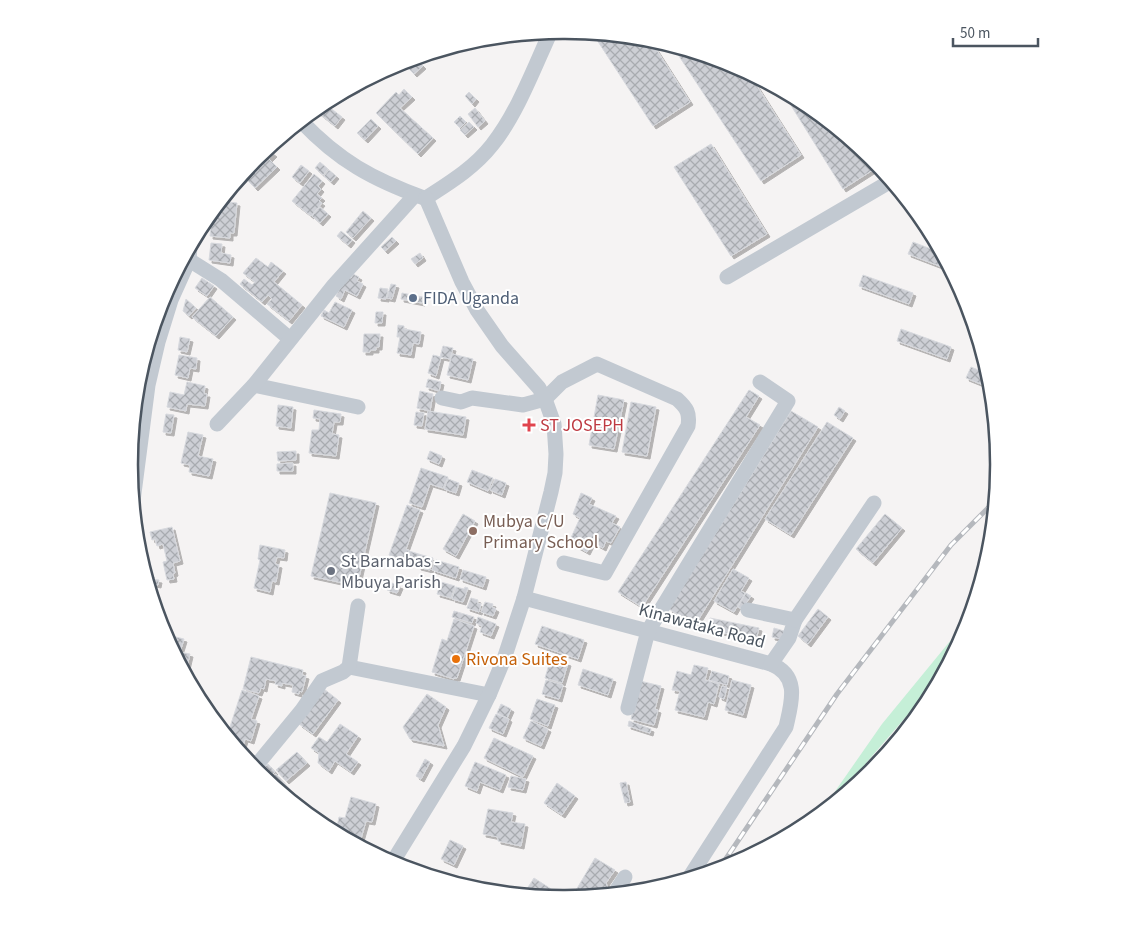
<svg xmlns="http://www.w3.org/2000/svg" width="1128" height="929" font-family="'Source Sans 3',sans-serif">
<defs>
<pattern id="building-cross-hatch" width="8" height="8" patternUnits="userSpaceOnUse" patternTransform="scale(1.25)"><rect width="8" height="8" fill="#cdcfd5"/><path d="M0 0l8 8M0 8l8-8" fill="none" stroke="#a8abb0"/></pattern>
<filter id="shadow"><feDropShadow dx="3" dy="3" stdDeviation="0" flood-color="#0004"/></filter>
</defs>
<rect width="100%" height="100%" fill="#f5f3f3"/>
<path fill="#c5efd7" d="M969 618 965 631 942 675 867 762 846 792 820 813 882 724Z"/>
<g fill="url(#building-cross-hatch)" stroke="#d7d9de" filter="url(#shadow)">
<path d="M601 34 649 38 690 102 653 126 595 37Z"/>
<path d="M684 49 731 63 748 72 801 155 761 181 677 53Z"/>
<path d="M417 60 423 66 414 74 409 69Z"/>
<path d="M355 86 357 89 340 98 339 95Z"/>
<path d="M404 89 412 97 400 108 433 138 418 154 376 113 396 92 399 95Z"/>
<path d="M469 92 476 99 472 104 465 96Z"/>
<path d="M792 96 806 103 871 157 879 166 843 189 787 99Z"/>
<path d="M324 103 342 117 335 126 315 110Z"/>
<path d="M475 108 485 121 478 127 468 114Z"/>
<path d="M460 116 466 122 460 128 454 122Z"/>
<path d="M371 119 378 126 365 140 357 133Z"/>
<path d="M469 122 474 127 465 135 460 130Z"/>
<path d="M279 139 280 140 270 151 274 154 269 159 277 167 255 188 242 175 257 157Z"/>
<path d="M711 144 767 234 731 256 674 167Z"/>
<path d="M320 162 328 169 323 175 315 168Z"/>
<path d="M301 165 309 171 300 183 292 177Z"/>
<path d="M329 170 336 176 331 182 324 176Z"/>
<path d="M314 174 322 181 318 186 321 189 317 194 322 198 319 201 322 203 311 216 292 201Z"/>
<path d="M221 201 237 203 234 233H230V238L210 236 213 211Z"/>
<path d="M320 207 328 214 320 223 312 216Z"/>
<path d="M363 211 371 218 353 238 346 232Z"/>
<path d="M341 231 352 240 348 245 337 236Z"/>
<path d="M392 237 396 241 385 251 381 247Z"/>
<path d="M913 242 941 253 950 270 908 254Z"/>
<path d="M211 243 222 244 221 253 231 255 230 263 209 260Z"/>
<path d="M420 253 423 258 415 264 411 259Z"/>
<path d="M256 258 268 267 271 262 283 271 274 282 302 305 289 321 267 304 272 299 268 295 262 302 240 284 244 279 252 285 255 282 243 273Z"/>
<path d="M353 274 359 277 357 281 363 284 357 296 345 290 341 299 336 296 346 276 351 278Z"/>
<path d="M863 275 913 293 909 304 859 286Z"/>
<path d="M202 278 214 286 207 296 195 288Z"/>
<path d="M391 284 396 285 392 299 387 298Z"/>
<path d="M380 288 388 289 386 299 378 298Z"/>
<path d="M402 293 423 297 422 303 401 299Z"/>
<path d="M210 297 233 317 216 336 192 317Z"/>
<path d="M186 299 196 308 189 316 183 311Z"/>
<path d="M335 302 352 310 344 327 321 316 324 310 329 313Z"/>
<path d="M376 312H383L382 323H375Z"/>
<path d="M398 325 404 326V329L421 332 419 344 413 343 411 355 397 353 400 337H397Z"/>
<path d="M901 329 951 347 947 359 897 341Z"/>
<path d="M364 334H380L379 347H376V350H370V352H363Z"/>
<path d="M180 337 190 339 187 352 178 350Z"/>
<path d="M443 346 453 348 450 359 440 357Z"/>
<path d="M452 354 473 359 468 380 447 375Z"/>
<path d="M179 355 197 358 196 369 190 368 188 378 175 375Z"/>
<path d="M433 355 441 357 436 376 428 373Z"/>
<path d="M971 367 988 374 991 388 966 378Z"/>
<path d="M428 379 441 382 439 391 426 387Z"/>
<path d="M187 382 205 386 204 394H207L205 406 187 404 186 411 167 407 170 392 184 395Z"/>
<path d="M749 390 759 396 746 417 760 425 642 607 618 592Z"/>
<path d="M420 391 433 394 430 411 417 408Z"/>
<path d="M598 395 624 400 614 449 589 445Z"/>
<path d="M631 402 656 407 647 456 622 452Z"/>
<path d="M278 405 293 407 291 428 276 426Z"/>
<path d="M839 407 845 411 840 419 834 415Z"/>
<path d="M314 410 341 414 340 422H334L332 434 339 435 336 456 309 453 312 430H319L320 419 313 418Z"/>
<path d="M428 411 466 417 463 435 425 429Z"/>
<path d="M791 411 818 427 695 625 669 609Z"/>
<path d="M416 412 424 413 422 426 414 425Z"/>
<path d="M166 414 174 415 171 433 163 432Z"/>
<path d="M827 422 853 438 791 535 765 519Z"/>
<path d="M188 432 203 435 198 456 213 459 209 476 189 472 190 465 181 463Z"/>
<path d="M296 451V460L278 461 277 452Z"/>
<path d="M430 451 442 456 439 464 427 459Z"/>
<path d="M293 463V471H277V464Z"/>
<path d="M421 468 448 477 443 488 430 484 422 507 409 503Z"/>
<path d="M472 470 493 478 488 491 467 482Z"/>
<path d="M448 479 459 483 456 493 444 489Z"/>
<path d="M495 479 506 483 502 495 490 490Z"/>
<path d="M330 493 376 503 357 586 311 576Z"/>
<path d="M581 493 592 498 589 504 616 516 612 523 620 527 611 543 606 541 603 548 592 542 587 552 569 542 580 518 573 514Z"/>
<path d="M407 505 420 510 406 549 409 550 405 561 389 555Z"/>
<path d="M463 514 475 521 456 556 443 549Z"/>
<path d="M885 514 902 528 873 563 856 549Z"/>
<path d="M172 527 180 561 173 563 175 573 173 574 174 579 167 580 163 562 167 561 163 544 157 546 155 539 152 540 150 532Z"/>
<path d="M260 545 285 550 284 558 277 557 275 564 279 565 276 582 272 581 270 592 254 588 260 560 258 559Z"/>
<path d="M409 551 422 555 418 565 406 561Z"/>
<path d="M422 555 433 558 430 570 418 567Z"/>
<path d="M436 560 459 567 456 578 432 570Z"/>
<path d="M733 569 749 578 741 591 745 593 734 612 714 601Z"/>
<path d="M463 570 486 577 483 587 460 579Z"/>
<path d="M145 573 151 574 150 579 159 580 158 585 148 583Z"/>
<path d="M389 582 400 586 397 593 387 590Z"/>
<path d="M441 582 455 586 451 598 437 594Z"/>
<path d="M456 587 464 589 465 587 468 588 463 602 452 599Z"/>
<path d="M746 593 751 596 742 609 738 607Z"/>
<path d="M471 598 478 600 477 603 481 604 479 612 467 608Z"/>
<path d="M485 602 493 604 492 607 496 609 493 616 481 612Z"/>
<path d="M818 609 828 617 808 644 798 636Z"/>
<path d="M454 611 474 617 472 623 452 617Z"/>
<path d="M478 617 496 624 491 636 480 632 482 626 476 623Z"/>
<path d="M710 618 759 628 756 640 707 629Z"/>
<path d="M454 619 474 626 457 678H455L454 679 432 672 442 639 447 641Z"/>
<path d="M542 626 584 640 578 659 535 644Z"/>
<path d="M774 628 784 631 782 639 772 637Z"/>
<path d="M164 634 184 639 180 652 190 654 187 667 181 665Z"/>
<path d="M251 657 303 670 302 675 306 676 302 692 299 691V694L292 692 293 685 282 683V686L275 684 276 681 266 679 264 689 261 688 259 693 243 689Z"/>
<path d="M551 658 568 663 562 683 545 678Z"/>
<path d="M694 665 708 668 705 680 719 684 714 704 708 702 704 717 675 710 680 691 672 690 677 671 691 675Z"/>
<path d="M583 669 613 679 608 695 578 685Z"/>
<path d="M712 671 729 676 727 685 709 680Z"/>
<path d="M546 680 563 685 559 699 542 694Z"/>
<path d="M732 680 751 685 743 715 725 710Z"/>
<path d="M640 681 661 686 655 709 658 710 654 725 631 719Z"/>
<path d="M722 686 727 687 724 699 719 697Z"/>
<path d="M324 689 338 700 313 734 299 724Z"/>
<path d="M242 690 259 696 251 719 257 721 251 741 245 739 241 752 227 736Z"/>
<path d="M427 694 446 707 438 725 444 746 410 739 403 727Z"/>
<path d="M537 699 555 705 548 726 530 719Z"/>
<path d="M501 704 511 709 507 718 497 713Z"/>
<path d="M496 714 509 719 503 734 489 728Z"/>
<path d="M531 721 548 729 541 746 523 738Z"/>
<path d="M629 721 651 729 650 733 628 726Z"/>
<path d="M340 724 358 736 346 754 358 762 351 772 335 761 329 771 318 763 319 753 311 748 319 737 327 742Z"/>
<path d="M494 738 533 756 523 777 484 758Z"/>
<path d="M297 752 307 763 286 781 276 770Z"/>
<path d="M425 759 430 762 421 779 416 776Z"/>
<path d="M475 762 506 775 500 790 480 782 477 791 465 786Z"/>
<path d="M268 764 275 772 267 780 259 773Z"/>
<path d="M276 774 291 791 286 796 268 781Z"/>
<path d="M511 776 526 779 523 790 508 787Z"/>
<path d="M626 782 630 802 625 803 620 783Z"/>
<path d="M557 783 575 796 562 815 544 803Z"/>
<path d="M351 797 376 804 372 822 366 821 360 842 340 835 342 828 337 827 339 817 345 818Z"/>
<path d="M488 809 513 813 511 822 525 824 521 846 498 841V837L483 834Z"/>
<path d="M450 840 463 846 454 865 441 859Z"/>
<path d="M595 858 615 870 606 883 609 891 605 895 573 898 572 897Z"/>
<path d="M534 878 562 896 560 899 523 895Z"/>
</g>
<g fill="none" stroke-linecap="round" stroke-linejoin="round">
<g stroke="#c2c9d1" stroke-width="15">
<path d="M301 121C339 161 372 179 424 198"/>
<path d="M426 198C449 183 474 168 492 145 517 114 534 68 551 31"/>
<path d="M189 260 221 280 290 339"/>
<path d="M727 277 891 181"/>
<path d="M254 385 358 407"/>
<path d="M442 398 461 402 472 398 523 405 545 399 562 382 597 364 677 399C687 408 690 413 688 426L605 573 564 563"/>
<path d="M217 424 254 385 334 285 415 195"/>
<path d="M133 501 148 385 158 342 171 300 189 260 190 246"/>
<path d="M524 598 771 664C801 676 791 704 786 727L689 878"/>
<path d="M748 610 795 620 789 638 771 664"/>
<path d="M795 620 874 503"/>
<path d="M349 667 489 695"/>
<path d="M628 708 648 631 788 401 760 382"/>
<path d="M255 767 302 710 322 681 343 672 349 667 358 606"/>
<path d="M392 863 464 746 489 695 504 659 524 598 551 492 555 473 556 454 554 424 545 399 539 388 502 346 477 310 462 282 426 198"/>
<path d="M614 894 625 877"/>
</g>
<g stroke="#b5b8bd" stroke-width="5">
<path id="rail" d="M719 869 837 694 951 545 995 501"/>
</g>
<use href="#rail" stroke="#fff" stroke-width="3" stroke-dasharray="9" stroke-linecap="butt"/>
</g>
<circle fill="#5c6f8a" stroke="#fff" stroke-width="2" cx="413" cy="298" r="5"/>
<path fill="#e0444e" stroke="#fff" stroke-width="2" d="M526.5 417.5h5v5h5v5h-5v5h-5v-5h-5v-5h5z"/>
<circle fill="#8d6e63" stroke="#fff" stroke-width="2" cx="473" cy="531" r="5"/>
<circle fill="#6b7280" stroke="#fff" stroke-width="2" cx="331" cy="571" r="5"/>
<circle fill="#e8710a" stroke="#fff" stroke-width="2" cx="456" cy="659" r="5"/>
<g text-anchor="middle" dominant-baseline="central" stroke-width="4" stroke-linejoin="round" paint-order="stroke">
<g font-size="18" fill="#4e5e75" stroke="#fff" text-anchor="start">
<text x="423" y="298">FIDA Uganda</text>
</g>
<g font-size="18" fill="#be3a42" stroke="#fff" text-anchor="start">
<text x="540" y="425">ST JOSEPH</text>
</g>
<g font-size="18" fill="#785e54" stroke="#fff" text-anchor="start">
<text x="483" y="521">Mubya C/U<tspan x="483" dy="21">Primary School</tspan></text>
</g>
<g font-size="18" fill="#5b616d" stroke="#fff" text-anchor="start">
<text x="341" y="561">St Barnabas -<tspan x="341" dy="21">Mbuya Parish</tspan></text>
</g>
<g font-size="18" fill="#4b5560" stroke="#fff">
<text transform="translate(702 626) rotate(15)">Kinawataka Road</text>
</g>
<g font-size="18" fill="#c56008" stroke="#fff" text-anchor="start">
<text x="466" y="659">Rivona Suites</text>
</g>
</g>
<path d="M0 0H1128V929H0ZM563 39H565A425 425 0 0 1 990 464V465A425 425 0 0 1 565 890H563A425 425 0 0 1 138 465V464A425 425 0 0 1 563 39Z" fill="#fff" fill-rule="evenodd"/>
<path fill="none" stroke="#4b5560" stroke-width="2.5" d="M563 39H565A425 425 0 0 1 990 464V465A425 425 0 0 1 565 890H563A425 425 0 0 1 138 465V464A425 425 0 0 1 563 39Z"/>
<path d="M953 38v8h85v-8" fill="none" stroke="#4b5560" stroke-width="2.5"/>
<text x="960" y="38" font-size="15" fill="#4b5560" stroke="#ffffff" stroke-width="4" paint-order="stroke">50 m</text>
</svg>
